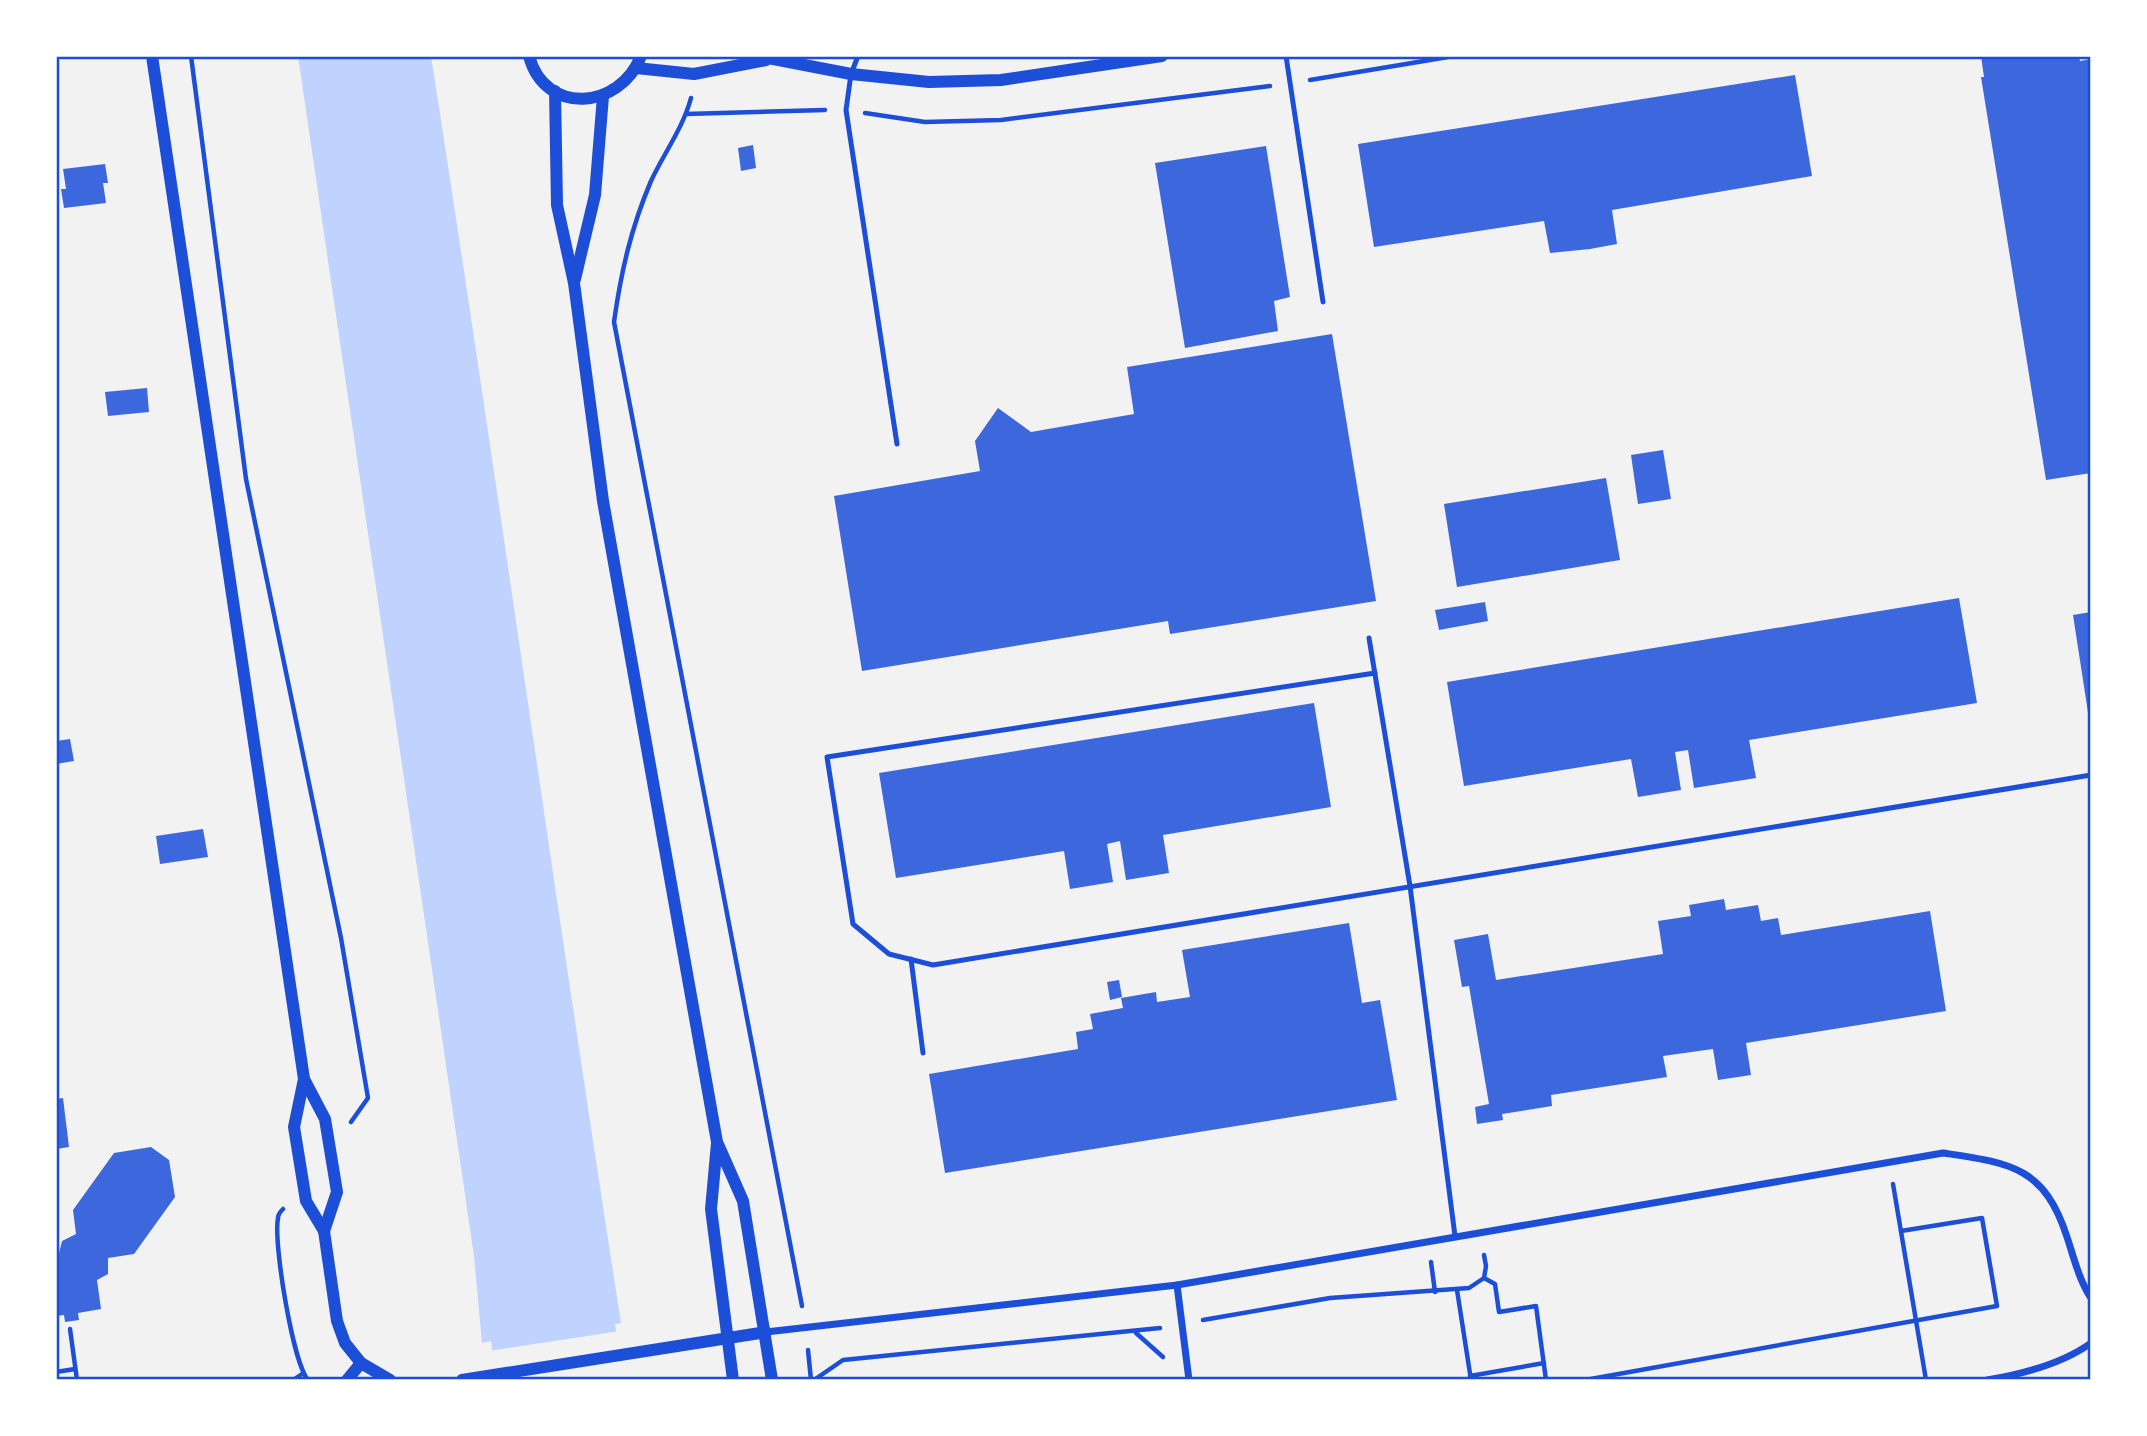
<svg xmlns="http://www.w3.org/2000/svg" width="2147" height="1436" font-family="'Source Serif 4',serif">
<rect width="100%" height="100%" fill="#f2f2f2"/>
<path fill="#bfd3fe" d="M298 56H431C497 478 555 901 621 1323L615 1324 624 1380H497L491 1341 482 1343 474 1256Z"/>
<path fill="#f2f2f2" d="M620 1331 627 1380H494L489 1351Z"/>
<g fill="#3d67dc">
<path d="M1981 56H2079L2080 61 2091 59V473L2046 480 1981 77H1984Z"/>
<path d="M1795 75 1812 176 1612 210 1617 244 1590 249 1550 253 1544 221 1374 247 1358 144Z"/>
<path d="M753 145 756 168 741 171 738 148Z"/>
<path d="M1266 146 1290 297 1274 301 1278 331 1185 348 1155 163Z"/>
<path d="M105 164 108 183H103L106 203 64 208 61 189H66L63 169Z"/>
<path d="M1332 334 1376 601 1170 634 1168 621 862 671 834 496 980 471 975 441 998 408 1031 432 1134 414 1127 367Z"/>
<path d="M147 388 149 412 108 416 105 392Z"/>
<path d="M1663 450 1671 499 1638 504 1631 455Z"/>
<path d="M1606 478 1620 560 1457 587 1444 504Z"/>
<path d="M1959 598 1977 703 1749 740 1756 778 1694 788 1688 750 1675 752 1681 790 1638 797 1631 759 1464 786 1447 682Z"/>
<path d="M1485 602 1488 621 1439 630 1435 610Z"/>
<path d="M2091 612V719H2089L2073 615Z"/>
<path d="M1314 703 1331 807 1163 835 1169 873 1126 880 1120 841 1107 844 1113 882 1070 889 1064 851 896 878 879 773Z"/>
<path d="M70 739 74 761 56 764V741Z"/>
<path d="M203 829 208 857 160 864 156 836Z"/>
<path d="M1724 899 1726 910 1758 905 1761 921 1778 918 1781 935 1930 911 1946 1011 1746 1043 1751 1075 1718 1080 1713 1049 1663 1056 1667 1077 1551 1095 1552 1106 1502 1114 1503 1120 1477 1124 1475 1107 1489 1104 1469 986 1462 987 1454 940 1488 934 1496 980 1663 954 1658 921 1691 916 1689 905Z"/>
<path d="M1349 923 1362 1003 1380 1000 1397 1100 945 1173 929 1074 1078 1049 1076 1032 1093 1029 1090 1014 1123 1008 1121 998 1156 992 1157 1002 1190 997 1182 950Z"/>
<path d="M1119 980 1122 997 1110 1000 1107 982Z"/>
<path d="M63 1098 69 1147 56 1149V1099Z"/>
<path d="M151 1147 169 1160 175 1197 134 1254 108 1258V1274L97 1280 101 1309 78 1313 79 1320 65 1322 64 1315 56 1316V1254L59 1253 62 1241 76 1234 73 1210 114 1153Z"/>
</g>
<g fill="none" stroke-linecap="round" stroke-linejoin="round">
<g stroke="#1d4ed8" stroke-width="4.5">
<path d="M191 56 246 479 341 938 368 1098 351 1122"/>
<path d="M1310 80 1454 56"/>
<path d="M691 98C683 128 664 153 651 181 631 228 621 272 614 322L802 1306"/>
<path d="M865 113 925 122 1001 120 1270 86"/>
<path d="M686 114 825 110"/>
<path d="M1893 1184 1926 1380"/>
<path d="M283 1209C281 1211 278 1215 278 1218 273 1242 293 1363 308 1380"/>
<path d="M1431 1262 1435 1292"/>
<path d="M1484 1278 1495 1284 1499 1312 1536 1306 1546 1380"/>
<path d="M1457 1290 1471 1380"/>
<path d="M1203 1320 1330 1298 1469 1288 1484 1278 1486 1266 1484 1255"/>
<path d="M70 1329 77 1380"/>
<path d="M1136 1333 1163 1357"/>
<path d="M808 1350 811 1380"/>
<path d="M56 1372 75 1369"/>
<path d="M1470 1376 1544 1363"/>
<path d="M293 1380 302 1374"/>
<path d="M814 1380 843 1360 1160 1328"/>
<path d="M1585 1380 1997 1306 1982 1218 1901 1231"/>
</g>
<g stroke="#1d4ed8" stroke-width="5">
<path d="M858 56 851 74 846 110 897 444"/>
<path d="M1286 56 1323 302"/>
<path d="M1369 638 1410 886 1455 1236"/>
<path d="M1375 673 827 757 853 924 889 954 933 965 2091 775"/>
<path d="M911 959 923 1053"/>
</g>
<g stroke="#1d4ed8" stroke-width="7">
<path d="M1177 1285 1189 1380"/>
<path d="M766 1332 1177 1285 1943 1153C2010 1163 2044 1166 2067 1237 2074 1258 2079 1280 2091 1298"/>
<path d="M1987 1380C2023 1374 2062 1364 2091 1343"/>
</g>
<g stroke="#1d4ed8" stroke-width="12">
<path d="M152 56 304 1079 325 1119 337 1192 324 1231 337 1321 345 1343 361 1363 390 1380"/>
<path d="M529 56C545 116 620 110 641 56"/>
<path d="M758 56 851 74 929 82 1001 80 1162 56"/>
<path d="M636 68 694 74 766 60"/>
<path d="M555 91 557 205 574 283 603 501 717 1142 743 1201 772 1380"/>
<path d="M575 279 595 195 603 96"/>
<path d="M304 1079 294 1127 306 1201 324 1231"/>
<path d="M717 1143 711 1209 733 1380"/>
<path d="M347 1380 361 1363"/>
<path d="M462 1380 766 1332"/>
</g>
</g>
<rect width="2147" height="1436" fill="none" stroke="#ffffff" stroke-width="116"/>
<rect x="58" y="58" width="2031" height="1320" fill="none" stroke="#1d4ed8" stroke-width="2.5"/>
</svg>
